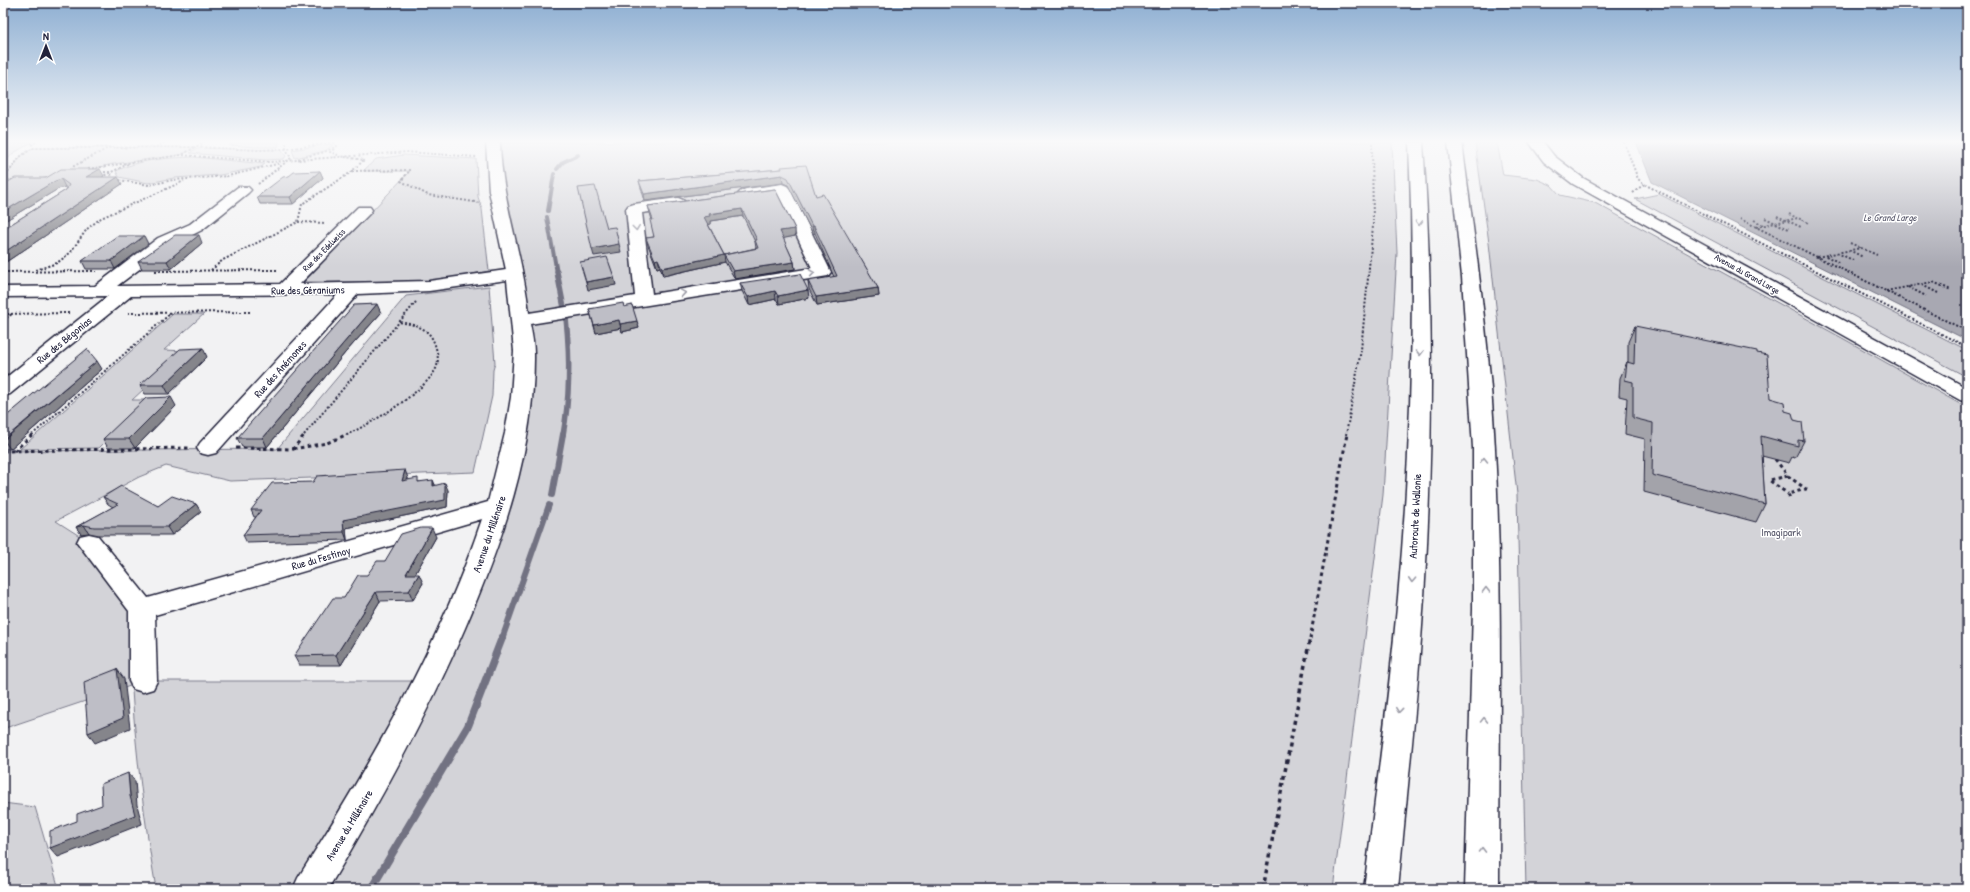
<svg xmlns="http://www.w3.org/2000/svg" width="1970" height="892" font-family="'Patrick Hand',sans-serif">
<rect width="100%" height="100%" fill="#f2f2f3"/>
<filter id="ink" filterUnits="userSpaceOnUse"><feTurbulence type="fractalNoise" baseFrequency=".025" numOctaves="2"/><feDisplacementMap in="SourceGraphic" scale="8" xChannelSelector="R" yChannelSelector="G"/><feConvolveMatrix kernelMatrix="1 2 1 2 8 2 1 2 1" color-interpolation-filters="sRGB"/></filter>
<g filter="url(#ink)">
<g fill="#d3d3d8" stroke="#7a7a8a">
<path d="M3 142H32L12 154 3 165Z"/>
<path d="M240 142H279L278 147H255L229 145Z"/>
<path d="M493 142H1392L1397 253 1383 495 1333 889H156C145 823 136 757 132 690L142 682 5 728 3 739V451L277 449 406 296 489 286 495 363 493 370 492 396 475 472 230 481 166 466 139 477 56 521 89 542 142 609 143 681H427L469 592 524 358 492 156Z"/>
<path d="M1475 142H1497L1503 175 1537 179 1551 185 1560 195 1595 203 1844 339 1967 408V889H1526L1517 494 1489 243Z"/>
<path d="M329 144 333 145 325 151 295 158 292 150Z"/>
<path d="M197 147 181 155 113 164 44 180H3L21 156 33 148Z"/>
<path d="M203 148 281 150 286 156 284 159 265 160 190 153 194 150Z"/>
<path d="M404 155 476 159 478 197 482 209 489 271 427 282H304L410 171H363L376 159Z"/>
<path d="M194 157 265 164 261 167 220 175 174 178 148 183 119 177 116 171C140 159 168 158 194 157Z"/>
<path d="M1659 194 1967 350V377L1635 199Z"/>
<path d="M173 314H204L164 350 185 351 132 400H148L99 448 20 449Z"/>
<path d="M3 803 35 807 59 889H3Z"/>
</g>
<path fill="#a8a8b2" stroke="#727282" d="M1636 142H1967V340L1652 182Z"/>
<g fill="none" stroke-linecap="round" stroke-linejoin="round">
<g stroke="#727282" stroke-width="4">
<path d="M557 169 563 162 578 155"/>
<path d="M548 211 554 174"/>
<path d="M547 217 557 273"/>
</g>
<g stroke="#727282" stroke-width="5.5">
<path d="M557 272 564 308"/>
<path d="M563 435C570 397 570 357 566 318"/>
</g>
<g stroke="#727282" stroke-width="6">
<path d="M552 495 563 434"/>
<path d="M502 639 549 505"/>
</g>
<path stroke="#727282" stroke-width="8" d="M371 889 468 726 502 638"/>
<g stroke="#22223b" stroke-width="3">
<g id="minor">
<path d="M486 142H500C501 200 523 255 529 313L635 296 626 209 628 206 634 204 678 198 683 200 686 203 683 206 678 208 642 213 652 294 812 268 777 194 746 199 741 197 738 194 741 191 746 189 782 184 787 186 790 189 831 272 828 276 822 277 530 324C532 334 534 344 534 354 535 450 502 542 465 628 426 718 378 805 328 889H293L298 878C370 764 439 647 482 519L155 615 157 681 153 689 143 692 133 689 129 681V611L77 542 80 536 89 534 98 536 148 598 488 502 505 433 511 397 514 351 507 280 429 291 358 294 216 453 208 455 200 453 197 448 200 443 338 294 131 296 10 394 3 396V380L108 296 3 297V287L95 286 158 238 190 224 238 187H248L251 190 248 193 202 230 170 246 117 286 280 284 358 207H370L372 210 370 213 300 284 429 281 506 270 489 191Z"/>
<path d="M1529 142H1543L1554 156 1583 178 1967 388V402L1960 400 1573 184 1544 162Z"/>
</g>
</g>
<g stroke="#22223b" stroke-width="3">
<g id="highway">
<path d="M1409 142H1423C1433 294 1434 445 1424 597 1418 694 1407 792 1398 889H1364C1376 792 1389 695 1398 597 1412 446 1415 294 1409 142Z"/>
<path d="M1448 142H1462C1475 244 1490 346 1495 449 1503 595 1499 742 1499 889H1465L1473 609V448L1462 277Z"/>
</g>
</g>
<g stroke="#22223b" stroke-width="2" stroke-dasharray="2 2" stroke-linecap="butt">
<path d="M36 142 32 144 33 148 197 147 257 150 286 149 335 142"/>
<path d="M1624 142 1638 179 1644 184 1967 347"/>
<path d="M156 147 165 142"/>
<path d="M334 149 330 152 338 155"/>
<path d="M183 154 204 142"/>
<path d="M298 159 324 152 337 146 334 143"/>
<path d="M88 169 181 155 270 162 407 152 477 157"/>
<path d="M73 171 74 166 110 147"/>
<path d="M352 171 410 170 401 181 428 195 481 203"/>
<path d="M100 172H110L113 179 149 185 173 180 228 176 281 163"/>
<path d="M101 177 130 163"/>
<path d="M3 179 21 156 33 148"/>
<path d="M3 180H12"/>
<path d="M258 184 291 158 286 149V142"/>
<path d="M1633 193 1644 184"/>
<path d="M1789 214 1797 218"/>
<path d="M1777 216 1801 227"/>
<path d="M1765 218 1789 229"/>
<path d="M1740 219 1967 331"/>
<path d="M1754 220 1763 225"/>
<path d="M298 222 326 223"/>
<path d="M1756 227 1798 218 1809 223"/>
<path d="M1850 243 1877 255"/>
<path d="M1849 250 1863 257"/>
<path d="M1837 253 1853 260"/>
<path d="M1826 256 1840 263"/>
<path d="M1817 257 1861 248"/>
<path d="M36 270 57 263 70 253 87 229 101 218 184 181"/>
<path d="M211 270 223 260 298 222 302 204 350 173 364 160 345 157"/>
<path d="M155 271 278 270"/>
<path d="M3 272 96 271"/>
<path d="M1922 285 1938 293"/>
<path d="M1908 287 1926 296"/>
<path d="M1886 291 1933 282 1951 290"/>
<path d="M128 313 250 312"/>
<path d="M3 314 69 313"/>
<path d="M3 320 12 314"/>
<path d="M32 435 171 313"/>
<path d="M304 435 416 302"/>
<path d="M346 435C369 425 429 390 437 366 439 359 437 351 435 345 429 327 416 325 399 322"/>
<path d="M1346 435 1361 350 1373 226 1372 142"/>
</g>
<g stroke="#22223b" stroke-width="3" stroke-dasharray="3.5 3.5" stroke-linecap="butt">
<path d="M236 448 293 449 305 434"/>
<path d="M293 449 327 443 348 434"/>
<path d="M3 451 189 448"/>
<path d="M14 451 33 434"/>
<path d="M1775 459 1788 476 1806 489 1788 494 1791 501"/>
<path d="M1788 476 1769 480 1788 494"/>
<path d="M1310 639 1347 434"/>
</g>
<path stroke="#22223b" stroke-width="3.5" stroke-dasharray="4 4" stroke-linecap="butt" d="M1263 889 1310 638"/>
<use href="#minor" fill="#fff" fill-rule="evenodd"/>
<use href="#highway" fill="#fff" fill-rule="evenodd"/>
</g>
<g fill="#a3a3aa" stroke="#22223b" fill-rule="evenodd">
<path d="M782 169 816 196 878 288 879 296 817 305 809 289 808 281 834 277 815 233 813 234 788 185 783 183 645 201 641 188 639 181Z"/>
<path d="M320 171 323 178 293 204H260L257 197 289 176Z"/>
<path d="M104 176 101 177 122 184 3 264V228H5L66 190 67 188 65 187 58 189 3 222V185L46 178Z"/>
<path d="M775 189 795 229V236L783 238 794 262 795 269 735 279 725 262 663 276 660 267 657 268 648 245 646 238 654 237 652 220 648 206ZM743 216 755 242 756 248 724 255 708 224H711V221Z"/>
<path d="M144 236 148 244 115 269H86L82 261Z"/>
<path d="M202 243 171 269H142L138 261Z"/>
<path d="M740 283 809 298 779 304 776 299 749 305 742 291Z"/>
<path d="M624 307 639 328 622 332 621 328 596 333 589 309Z"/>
<path d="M381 313 345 353 267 447H242L237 438Z"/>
<path d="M1635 326 1770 398 1785 411 1794 420 1804 441 1795 458 1792 457 1789 463 1762 456 1765 504 1756 522 1644 492 1645 439 1625 434 1627 398 1619 396 1620 378 1627 362H1628V342Z"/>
<path d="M207 357 169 394H145L140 385Z"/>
<path d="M102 369 10 449H3V419Z"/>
<path d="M176 406 135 448H108L103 439Z"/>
<path d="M408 478V480L420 482 435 485 448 490 447 507 346 528 347 540 247 543 243 535 256 517H254L251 510 313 482Z"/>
<path d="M103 497 158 506 196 504 201 512 172 535H99L89 533 81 534 76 527 113 507 108 504Z"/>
<path d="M436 537 415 574 423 583 413 600 380 601 341 665H299L294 656 344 598 367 575 385 561Z"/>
</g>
<g fill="#85858b" stroke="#22223b">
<path d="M100 169 104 176 90 185 86 177Z"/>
<path d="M320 171 323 178 293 204 290 197Z"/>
<path d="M782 175 783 183 645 201 644 194Z"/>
<path d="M118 177 122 184 3 264V253Z"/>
<path d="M61 179 65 187 58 189 3 222V212L55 181Z"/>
<path d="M742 209 743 216 711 221V224L706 225 704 217 709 214Z"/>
<path d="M812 226H814L815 233 813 234Z"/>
<path d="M795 229V236L781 239 780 231Z"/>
<path d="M199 235 202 243 171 269 167 261Z"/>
<path d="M144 236 148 244 115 269 111 261Z"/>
<path d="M619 244 621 252 594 256 592 249Z"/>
<path d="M724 255 725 262 663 276 662 268Z"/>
<path d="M658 259 660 267 657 268 655 260Z"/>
<path d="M794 262 795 269 735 279 733 271Z"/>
<path d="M614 277 616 285 588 290 586 282Z"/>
<path d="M878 288 879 296 817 305 816 297Z"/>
<path d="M808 290 809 298 779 304 778 296Z"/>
<path d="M775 291 776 299 749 305 748 297Z"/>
<path d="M377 304 381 313 345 353 267 447 263 438 342 345Z"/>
<path d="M619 320 621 328 596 333 594 325Z"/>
<path d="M637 321 639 328 622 332 620 324Z"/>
<path d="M203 348 207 357 169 394 164 385Z"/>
<path d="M97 361 102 369 10 449 4 440Z"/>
<path d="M171 397 176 406 135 448 129 439Z"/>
<path d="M405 470 408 478 405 488 402 481Z"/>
<path d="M433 480 436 487 433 486Z"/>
<path d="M445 483 448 490 447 507 346 528 347 540 344 532 343 520Z"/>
<path d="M196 504 201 512 172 535 167 527Z"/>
<path d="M84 525 89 533 81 534 76 527Z"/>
<path d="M432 528 436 537 410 583 406 574Z"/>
<path d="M419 574 423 583 413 600 409 591Z"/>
<path d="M376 592 380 601 341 665 336 655Z"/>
<path d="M117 669 124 679 130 728 95 743 88 733Z"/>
<path d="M128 773 135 781 137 805 142 824 58 857 50 848 130 796Z"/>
</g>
<g fill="#bebec6" stroke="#22223b">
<path d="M806 165 816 196 823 194 878 288 816 297 808 281 837 276 814 226H812L788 178 782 175 644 194 639 181 782 169 781 167Z"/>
<path d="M61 169H100L86 177H118L3 253V228H5L66 190 69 185 61 179 55 181 3 212V185L15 178H46Z"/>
<path d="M320 171 290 197H257L283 177 289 176 294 172Z"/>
<path d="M595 186 607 228 615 227 619 244 592 249 578 188Z"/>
<path d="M775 189 795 229 780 231 794 262 733 271 724 255 758 248 755 240H757L742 209 709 214 710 216 704 217 724 255 662 268 658 259 655 260 646 238 654 237 650 220H653L648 206Z"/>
<path d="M175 235H199L167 261H138Z"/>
<path d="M117 236H144L111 261H82Z"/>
<path d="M607 257 614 277 586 282 580 262Z"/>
<path d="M800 274 808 290 778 296 775 291 748 297 740 283Z"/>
<path d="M623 303 624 307 632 305 637 321 620 324 619 320 594 325 589 309Z"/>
<path d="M377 304 342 345 263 438H237L354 305Z"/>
<path d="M1635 326 1757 351V353L1767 355 1770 398 1784 402 1785 411 1792 413 1794 420 1802 422 1804 441 1798 440V446L1761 436 1765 504 1652 475 1653 423 1633 418V382L1625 380 1627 362 1634 364Z"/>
<path d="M203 348 164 385H140L180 349Z"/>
<path d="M87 349 97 361 3 440V419Z"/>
<path d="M171 397 129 439H103L146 398Z"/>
<path d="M405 470 402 481 418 478V482L433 480V486L445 483V500L343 520 344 532 243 535 261 510H251L272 483 313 482 317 476Z"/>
<path d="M121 486 158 506 172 496 196 504 167 527H94L84 525 76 527 118 504 103 497Z"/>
<path d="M421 528H432L406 574H419L409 591 376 592 336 655 294 656 333 598H344L358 575H367L377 561H385L401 534Z"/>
<path d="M117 669 123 718 88 733 84 682Z"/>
<path d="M128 773 130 796 135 815 50 848V831L77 821V814L102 805 101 784Z"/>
</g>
<defs><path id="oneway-chevron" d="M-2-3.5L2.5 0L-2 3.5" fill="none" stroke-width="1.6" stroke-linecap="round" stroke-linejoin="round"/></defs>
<g stroke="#9c9ca7">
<use href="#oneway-chevron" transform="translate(1419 223) rotate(89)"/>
<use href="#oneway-chevron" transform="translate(636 228) rotate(83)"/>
<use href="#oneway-chevron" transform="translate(812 273) rotate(-9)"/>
<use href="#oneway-chevron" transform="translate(683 293) rotate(-9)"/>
<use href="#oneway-chevron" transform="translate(1420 353) rotate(90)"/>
<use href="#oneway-chevron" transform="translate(1484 460) rotate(-91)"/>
<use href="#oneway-chevron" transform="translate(1412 580) rotate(93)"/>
<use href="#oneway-chevron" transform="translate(1486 590) rotate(-91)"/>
<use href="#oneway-chevron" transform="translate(1399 710) rotate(96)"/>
<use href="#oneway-chevron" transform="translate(1484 720) rotate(-89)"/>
<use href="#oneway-chevron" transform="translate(1482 850) rotate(-89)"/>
</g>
</g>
<linearGradient id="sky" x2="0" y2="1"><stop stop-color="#8eafd2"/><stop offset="0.53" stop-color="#f9f9fa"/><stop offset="1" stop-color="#f9f9fa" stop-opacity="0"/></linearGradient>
<rect width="1970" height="267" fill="url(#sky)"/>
<g text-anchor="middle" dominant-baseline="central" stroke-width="3" stroke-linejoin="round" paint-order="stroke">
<g font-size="9" fill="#22223b" stroke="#fff">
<text transform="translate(324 250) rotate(-45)">Rue des Edelweiss</text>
<text transform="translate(1747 274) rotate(29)">Avenue du Grand Large</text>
</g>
<g font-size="10" font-style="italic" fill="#58586b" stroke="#fff">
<text x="1890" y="217">Le Grand Large</text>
</g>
<g font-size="11" fill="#22223b" stroke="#fff">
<text transform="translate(308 290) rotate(-1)">Rue des Géraniums</text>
<text transform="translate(64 340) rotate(-39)">Rue des Bégonias</text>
<text transform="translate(280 369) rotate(-48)">Rue des Anémones</text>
<text transform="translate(1415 516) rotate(-87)">Autoroute de Wallonie</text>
<text transform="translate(489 534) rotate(-71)">Avenue du Millénaire</text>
<text transform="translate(321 558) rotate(-16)">Rue du Festinoy</text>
<text transform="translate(349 825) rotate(-59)">Avenue du Millénaire</text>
</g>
<g font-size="11" fill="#57576a" stroke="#fff">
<text x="1781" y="532">Imagipark</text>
</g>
</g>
<rect width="1970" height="892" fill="none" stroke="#fff" stroke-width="16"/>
<rect x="8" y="8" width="1954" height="876" fill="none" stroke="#22223b" stroke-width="1.5" filter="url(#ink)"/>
<g transform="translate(46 46)" stroke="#ffffff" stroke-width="3" paint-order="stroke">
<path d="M0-3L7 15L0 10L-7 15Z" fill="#22223b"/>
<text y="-6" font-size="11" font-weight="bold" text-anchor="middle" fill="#22223b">N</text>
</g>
</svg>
